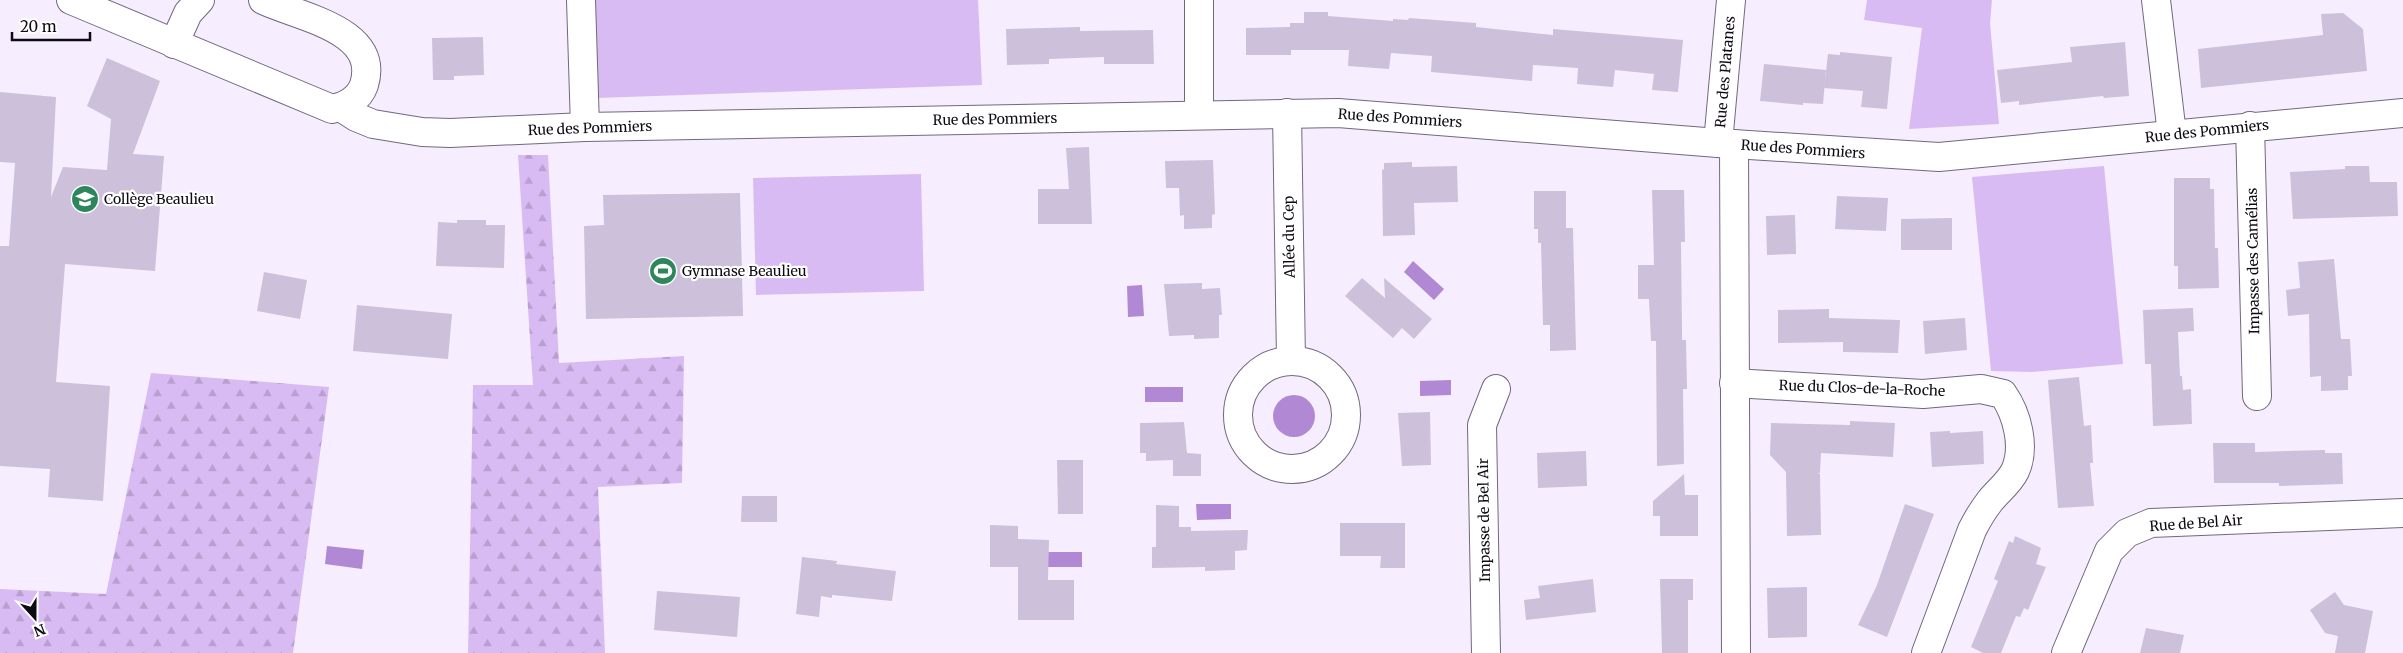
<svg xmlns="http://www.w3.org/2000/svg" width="2403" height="653" font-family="Merriweather,serif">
<defs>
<pattern id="forest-firs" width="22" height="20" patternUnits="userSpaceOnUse" patternTransform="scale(1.25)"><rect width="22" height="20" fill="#d9bbf3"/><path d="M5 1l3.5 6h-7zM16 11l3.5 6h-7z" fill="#b99fcf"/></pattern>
</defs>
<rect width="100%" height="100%" fill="#f6eefe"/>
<g fill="#d9bbf3">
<path d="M593 0H978L982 85 597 98Z"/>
<path d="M1867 0H1992L1990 23 1999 124 1909 129 1922 28 1864 20Z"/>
<path d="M2104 166 2123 364 2031 372 1991 371 1972 177Z"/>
<path d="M921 174 924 291 756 295 753 178Z"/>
</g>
<g fill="url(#forest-firs)">
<path d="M518 155H548L559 363 684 356 682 483 598 487 605 653H468L473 385H533Z"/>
<path d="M151 373 329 387 293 653H0V589L106 594Z"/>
</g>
<g fill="#b188d3">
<path d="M1413 261 1444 289 1434 300 1404 272Z"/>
<path d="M1142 285 1144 316 1128 317 1127 286Z"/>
<path d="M1451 380V395L1420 396V381Z"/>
<rect x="1145" y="387" width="38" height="15"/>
<circle cx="1294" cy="416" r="21"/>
<path d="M1196 504H1231V519L1197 520Z"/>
<path d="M327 546 364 550 362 569 325 564Z"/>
<rect x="1047" y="552" width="35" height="15"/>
</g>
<g fill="#cdc0da">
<path d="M1304 12H1328V16L1393 21V19L1408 20 1409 18 1476 23V27L1553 35V29L1683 40 1678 92 1652 90 1654 74 1615 70 1613 87 1577 84 1578 68 1533 65 1532 81 1431 72 1432 56 1391 53 1389 69 1348 66 1349 50H1291V55H1246V28L1290 27V23H1304Z"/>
<path d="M2343 13 2363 29 2367 71 2201 88 2198 49 2323 35 2321 14Z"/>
<path d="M1080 27V31L1153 30 1154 64H1104V57L1049 59V64L1007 65 1006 29Z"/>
<path d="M483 37 484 75 454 76V80H433L432 38Z"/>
<path d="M2125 42 2129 96 2104 98 2103 96 2019 105V101L2001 103 1997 70 2072 62 2070 47Z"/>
<path d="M1840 52 1892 57 1887 109 1861 107 1863 91 1824 88 1828 54 1840 55Z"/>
<path d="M107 58 160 81 133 154 164 156 155 271 65 264 56 382 110 386 103 501 48 497 50 469 0 466V246H9L15 163 0 162V92L56 97 51 197 63 167 107 170 111 119 87 106Z"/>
<path d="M1764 64 1826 70 1823 104 1803 103V105L1760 101Z"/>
<path d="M1089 147 1092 224H1038V189H1069L1066 148Z"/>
<path d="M1213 160 1215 214 1212 215V228L1184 229V215L1180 216 1179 188H1166L1165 161Z"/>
<path d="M1412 162V167L1457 166 1458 202 1414 203 1415 235 1383 236 1382 170 1384 169V163Z"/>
<path d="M2345 166H2369L2370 182H2397L2398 216 2293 219 2290 172 2345 169Z"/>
<path d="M2174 178H2210V189H2214L2215 248H2218L2219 288 2178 289V266H2174Z"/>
<path d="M1652 190H1684L1685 242H1681L1682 330V340H1686L1687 389H1683L1684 464 1657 466 1656 341H1651L1649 299H1638V265H1654Z"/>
<path d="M1534 191H1566V228H1573L1576 350 1550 351V325H1543L1541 243H1538V229H1534Z"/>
<path d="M740 193 743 316 586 319 584 226 604 225 603 195Z"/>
<path d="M1837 196 1888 198 1886 231 1835 229Z"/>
<path d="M1795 215 1796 254 1767 255 1766 216Z"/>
<path d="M1952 218V250H1901V219Z"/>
<path d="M457 220H486V225H505L504 268 436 266 438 222 457 223Z"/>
<path d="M2334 259 2341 339H2350L2352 376H2348V390L2321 391V376L2310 377 2309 314 2288 316 2286 290 2300 288 2298 262Z"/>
<path d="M264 272 307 280 300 319 257 311Z"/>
<path d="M1362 278 1385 298 1384 278 1432 319 1414 339 1402 328 1393 338 1345 296Z"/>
<path d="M1202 283V289L1220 288 1222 315H1219V338L1194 339V335L1169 336 1164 284Z"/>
<path d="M357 305 452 314 448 359 353 351Z"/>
<path d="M2193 308 2194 331 2178 332 2180 376H2182L2183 390 2191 389 2192 424 2153 426 2151 364H2145L2143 310Z"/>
<path d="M1829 309V318L1900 320 1898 353 1843 352V342L1778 343V310Z"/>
<path d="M1965 318 1967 350 1925 354 1923 321Z"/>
<path d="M2079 377 2084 426 2091 425 2093 463H2090L2094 506 2058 508 2048 380Z"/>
<path d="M1430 412 1431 465 1402 466 1398 413Z"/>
<path d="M1850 421 1895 423 1893 457 1821 453 1820 473 1817 474H1820L1821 535 1787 536 1786 472 1770 455 1771 423 1850 425Z"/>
<path d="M1184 422 1187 453 1201 454V476H1173V460L1146 461V453H1140V423Z"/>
<path d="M1950 431V433L1983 431 1984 464 1932 467 1930 432Z"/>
<path d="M2213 443H2255V452L2325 450V453H2342L2343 484 2279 486V483H2214Z"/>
<path d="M1586 451 1587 486 1538 488 1537 453Z"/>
<path d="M1057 460H1083V514H1058Z"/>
<path d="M1684 474 1685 495H1698V536H1660V516H1653V501Z"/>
<path d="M742 496H777V522H741Z"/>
<path d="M1905 504 1934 514 1887 637 1858 625 1877 585Z"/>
<path d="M1156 505 1179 506V527H1191V531L1248 530 1247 550 1235 551V570L1205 571V567L1152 568V547H1156Z"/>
<path d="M1340 523H1405V568H1380L1381 556H1340Z"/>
<path d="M990 525 1018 526V539L1049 540 1048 580H1074V620H1018V567H990Z"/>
<path d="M2015 536 2041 548 2036 564 2046 567 2028 610 2024 608 2020 617 2016 616 2001 653H1983L1971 647 1998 581 1994 579 2009 541 2013 543Z"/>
<path d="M802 557 837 561 836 564 896 571 892 601 832 595V598L821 596 819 617 796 614Z"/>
<path d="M1593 579 1596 612 1526 620 1524 600 1540 598 1538 586Z"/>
<path d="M1660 579H1693V600H1688V653H1662Z"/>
<path d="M1807 587V637L1768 638 1767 588Z"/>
<path d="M657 591 740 597 737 637 654 630Z"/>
<path d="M2335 592 2344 605 2373 611 2365 653H2335L2338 636 2325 633 2310 610Z"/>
<path d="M2146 628 2184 635 2180 653H2140Z"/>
</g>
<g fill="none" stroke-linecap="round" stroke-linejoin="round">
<g stroke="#73677e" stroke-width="30">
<g id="minor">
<path d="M71 0 332 109C345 107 359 99 364 85 381 29 298 17 263 0"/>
<path d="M581 0 585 127"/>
<path d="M2156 0 2172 134"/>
<path d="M174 44 188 13 200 0"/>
<path d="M342 108 356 117 373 124 422 132 450 133 585 127 1338 113 1718 143 1939 157 2403 113"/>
<path d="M1287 113 1291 360"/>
<path d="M1199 115V0"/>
<path d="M2250 126 2257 396"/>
<path d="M1718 143 1731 0"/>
<path d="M1734 144 1736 653"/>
<circle cx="1292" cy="415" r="54"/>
<path d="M1734 383 1923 394 1981 389 2003 394C2017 414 2026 447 2015 471 2009 483 1998 491 1990 501 1983 510 1977 520 1972 530L1926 653"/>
<path d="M1486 653 1482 425 1496 389"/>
<path d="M2066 653 2109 551 2127 533 2151 523 2403 513"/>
</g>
</g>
<use href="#minor" stroke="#fff" stroke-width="28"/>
</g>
<defs>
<g id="school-disc" transform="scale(1.4375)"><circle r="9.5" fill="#2e875c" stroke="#fff"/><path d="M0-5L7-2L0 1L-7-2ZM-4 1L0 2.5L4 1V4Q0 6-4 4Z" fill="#fff"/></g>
<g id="stadium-disc" transform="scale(1.4375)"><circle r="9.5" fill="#2e875c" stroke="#fff"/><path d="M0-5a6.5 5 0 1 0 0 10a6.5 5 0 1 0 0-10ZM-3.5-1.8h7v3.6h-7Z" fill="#fff"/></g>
</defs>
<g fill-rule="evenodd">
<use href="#school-disc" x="85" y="199"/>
<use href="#stadium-disc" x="663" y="271"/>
</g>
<g text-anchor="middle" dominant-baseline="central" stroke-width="4.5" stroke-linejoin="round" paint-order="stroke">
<g font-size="14" fill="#0e0912" stroke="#fff">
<text transform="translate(1725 72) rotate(-85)">Rue des Platanes</text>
<text transform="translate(1400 118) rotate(4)">Rue des Pommiers</text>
<text transform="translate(995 119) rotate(-1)">Rue des Pommiers</text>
<text transform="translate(590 128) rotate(-2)">Rue des Pommiers</text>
<text transform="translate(2207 131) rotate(-6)">Rue des Pommiers</text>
<text transform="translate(1803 149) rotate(4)">Rue des Pommiers</text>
<text transform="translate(1289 237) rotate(-91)">Allée du Cep</text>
<text transform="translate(2253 261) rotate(-91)">Impasse des Camélias</text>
<text transform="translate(1862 388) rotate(2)">Rue du Clos-de-la-Roche</text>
<text transform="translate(1484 520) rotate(-91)">Impasse de Bel Air</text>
<text transform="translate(2196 523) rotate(-4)">Rue de Bel Air</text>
</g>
<g font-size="14" fill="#0e0912" stroke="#fff" text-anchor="start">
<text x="104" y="199">Collège Beaulieu</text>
<text x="682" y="271">Gymnase Beaulieu</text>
</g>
</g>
<g transform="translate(35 618) rotate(159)" stroke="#ffffff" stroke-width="4" paint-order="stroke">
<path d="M0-4L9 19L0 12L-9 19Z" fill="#0e0912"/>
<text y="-8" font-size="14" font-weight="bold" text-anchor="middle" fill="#0e0912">N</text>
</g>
<path d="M12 32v8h78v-8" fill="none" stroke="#0e0912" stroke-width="2.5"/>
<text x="20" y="32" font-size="15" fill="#0e0912" stroke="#ffffff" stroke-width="4" paint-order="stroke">20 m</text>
</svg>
